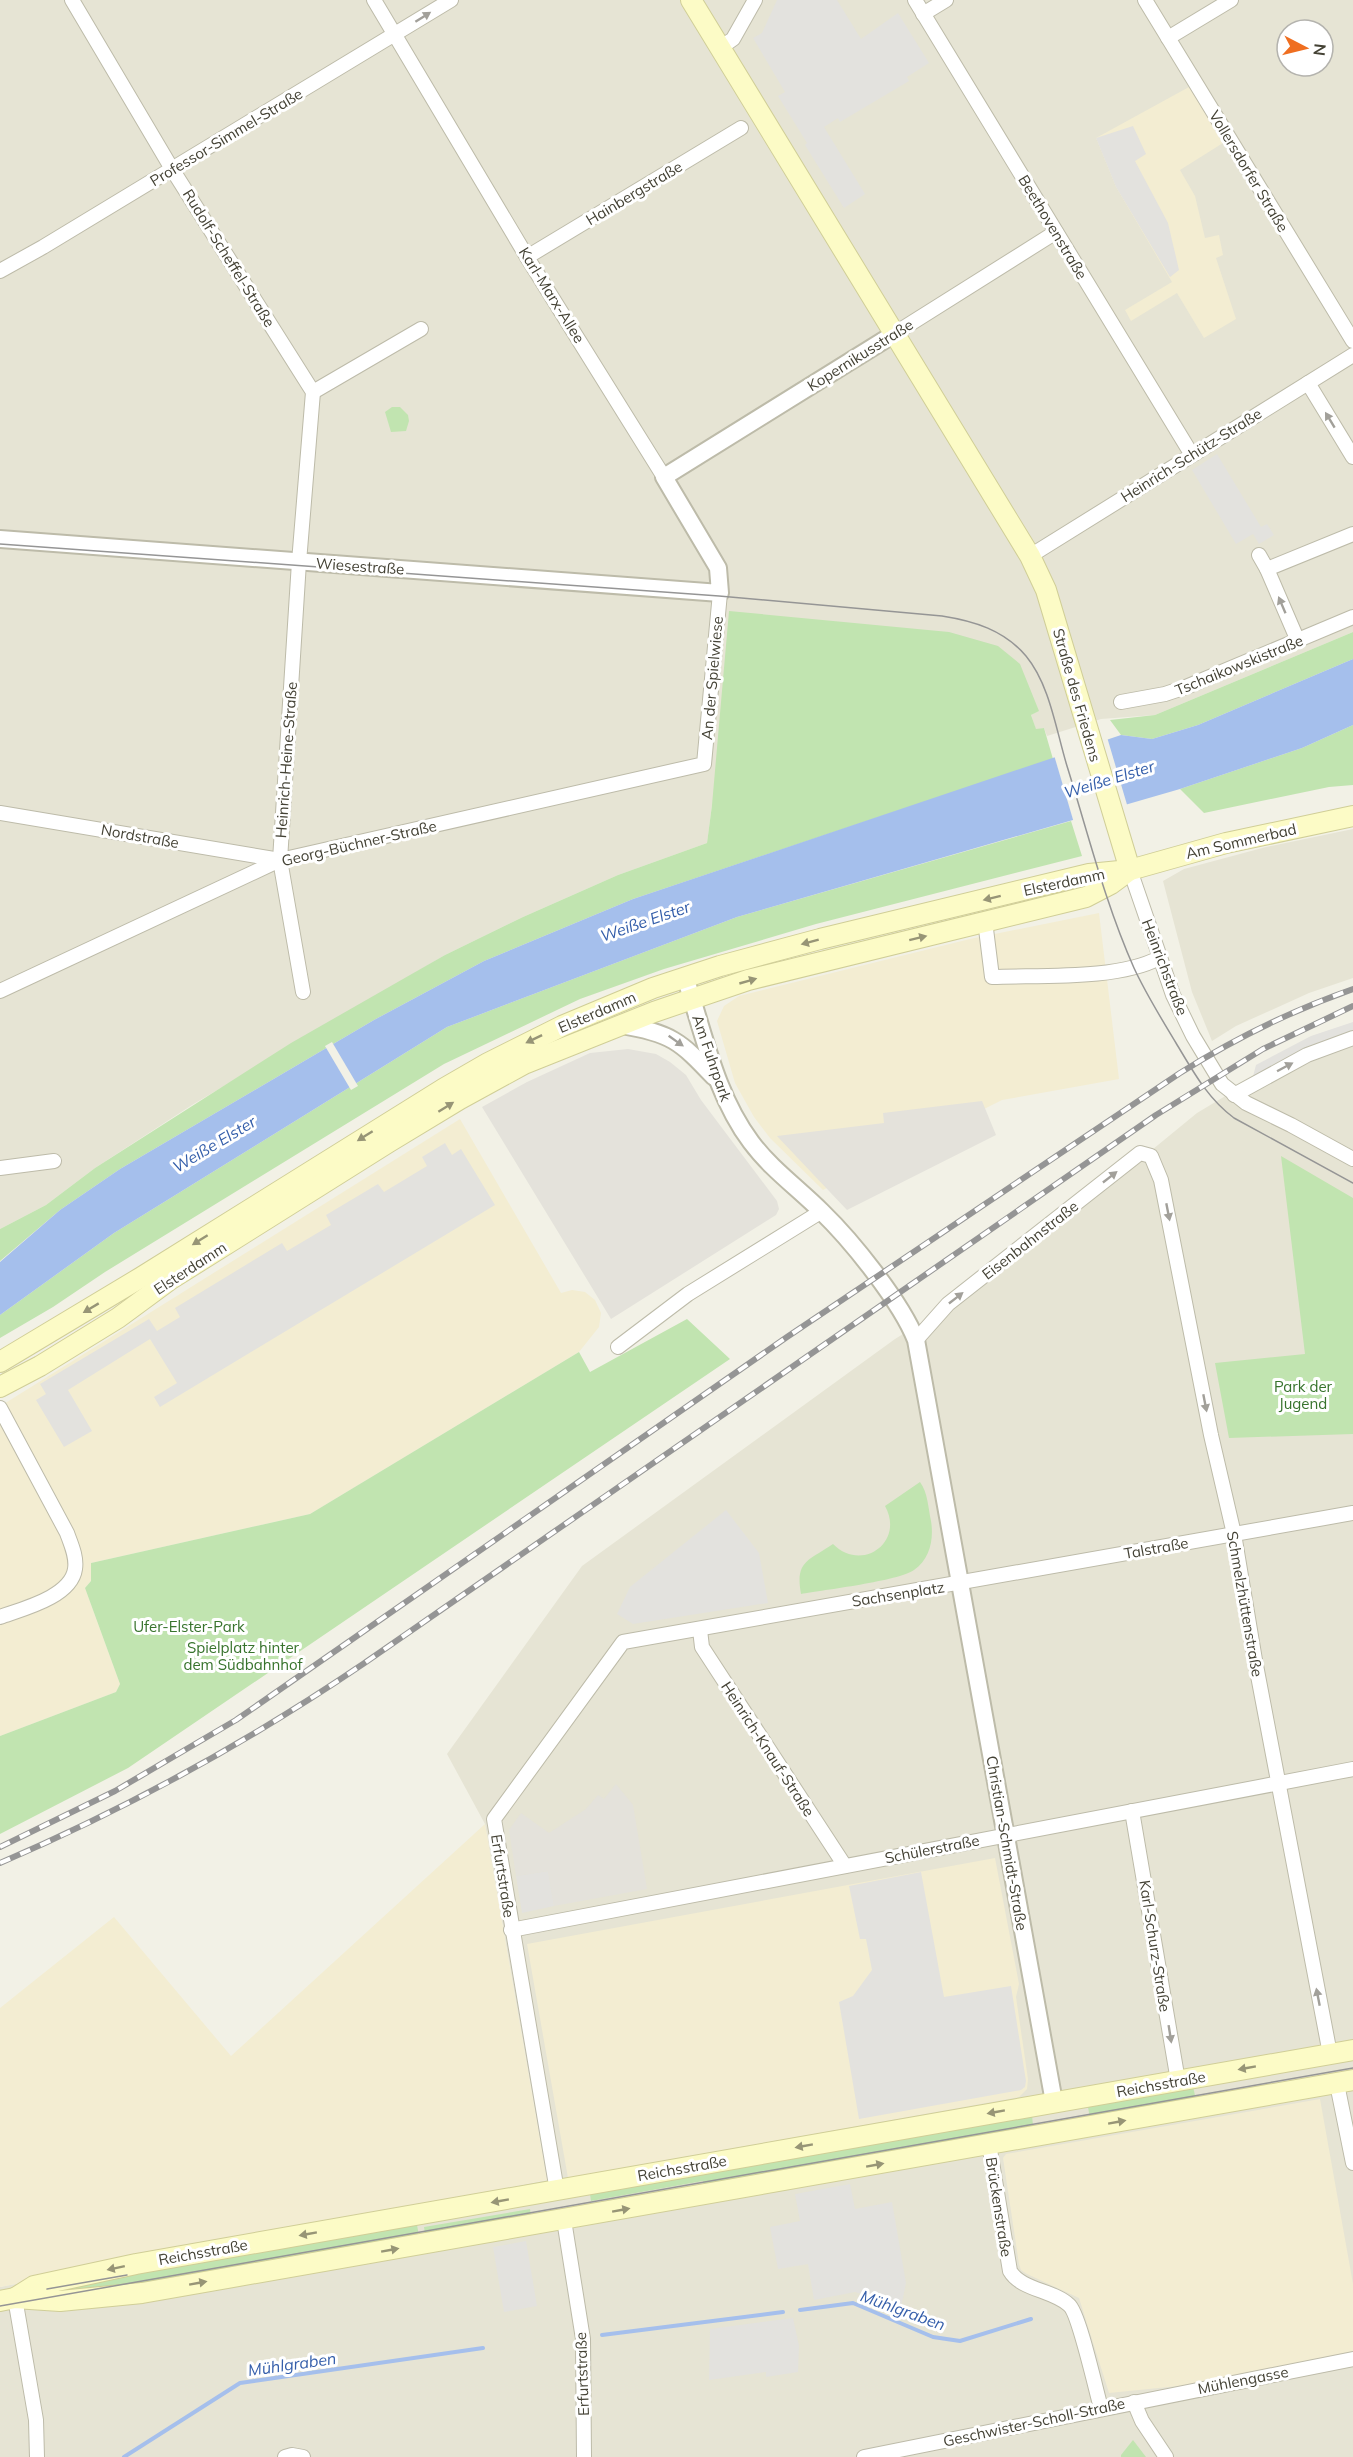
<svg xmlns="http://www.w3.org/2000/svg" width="1353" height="2457" font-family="Mulish,sans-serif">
<rect width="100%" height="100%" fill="#f2f1e6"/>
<g fill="#e6e4d4" fill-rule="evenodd">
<path d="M0 0H1353V632L1155 715 1101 719 1047 736 1044 728 1036 730 1031 715 1039 710 712 805 707 843 618 875 523 917 445 955 192 1105 95 1168 46 1205 0 1229ZM1287 30H1323V66H1287Z"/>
<path d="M1353 829V978L1309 993 1236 1026 1212 1041 1192 992 1163 881 1184 869 1266 847Z"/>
<path d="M1353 1034V2457H0V2287L547 2180 485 1824 447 1754 582 1566 895 1339 958 1300 1069 1218 1197 1113 1252 1080Z"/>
</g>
<g fill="#f3edd2">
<path d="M1189 87 1223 143 1180 170 1195 196 1205 238 1219 235 1223 255 1216 258 1236 319 1204 338 1177 293 1131 321 1125 310 1172 282 1116 187 1096 138Z"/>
<path d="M1099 913 1119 1079 1002 1100 823 1190 770 1138 754 1117 735 1083 717 1021 724 1006 739 996 970 939Z"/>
<path d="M460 1119 561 1293 572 1290 585 1292 595 1300 601 1313 599 1327 579 1352 310 1514 91 1563V1581L85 1588 120 1684 116 1692 0 1736V1404L7 1402Z"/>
<path d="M485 1824 547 2180 0 2287V2008L114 1917 231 2056Z"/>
<path d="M995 1858 1019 1984 1016 1997 1028 2079 1027 2089 1019 2097 568 2178 527 1944Z"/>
<path d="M1320 2099 1353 2284V2353L1188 2385 1109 2393 1079 2298 1027 2274 1021 2270 1019 2264 1003 2158 1006 2154Z"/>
</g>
<g fill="#e4e2db">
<path d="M628 1049 656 1054 670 1062 686 1075 701 1100 777 1201 779 1209 776 1215 611 1319 482 1107 527 1082 590 1053Z"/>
<path d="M982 1101 996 1135 847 1210 777 1136 884 1123 883 1113Z"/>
<path d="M616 1784 633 1805 647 1889 554 1906 548 1871 516 1876 509 1830 521 1813 549 1833 586 1809 598 1795 604 1799Z"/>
</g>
<g fill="#c1e4b0">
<path d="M392 407H400L408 415 409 421 406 431 391 432 385 412Z"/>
<path d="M729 611 949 632 998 646 1020 664 1039 711 1031 715 1036 729 1044 728 1053 759 633 899 484 961 374 1020 120 1169 60 1210 0 1261V1229L46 1205 95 1168 291 1043 445 955 523 917 618 875 707 843 712 805Z"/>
<path d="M1353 632V659L1198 725 1152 739 1121 735 1110 720 1155 715Z"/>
<path d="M1353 725V785L1329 787 1204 813 1180 789 1302 748Z"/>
<path d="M1071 821 1082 856 816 924 664 969 580 999 444 1064 105 1272 53 1307 0 1338V1315L114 1233 447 1027 737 917Z"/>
<path d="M1281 1156 1353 1198V1434L1229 1438 1215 1363 1305 1354Z"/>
<path d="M687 1319 730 1359 128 1768 0 1834V1736L116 1692 120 1684 85 1588 91 1581V1563L310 1514 579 1352 590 1372Z"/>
<path d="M920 1482C928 1493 928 1507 931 1521 934 1539 930 1559 914 1570 899 1581 823 1590 801 1594 795 1561 808 1561 833 1544 862 1573 905 1542 885 1506Z"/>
<path d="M1192 2082 1196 2100 1091 2123 1087 2102Z"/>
<path d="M1032 2115 1033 2126 705 2189 703 2181 591 2201 590 2194Z"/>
<path d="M530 2209 531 2216 426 2241 424 2227Z"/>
<path d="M416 2219 420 2242 145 2290 46 2297 33 2288Z"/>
<path d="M1133 2440 1146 2457H1121V2455Z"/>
</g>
<g fill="#e3e2de">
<path d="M777 0H837L861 39 898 13 929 63 907 77 909 81 840 122 838 118 824 127 865 194 844 208 805 145 807 143 778 96 785 92 753 38 762 33Z"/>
<path d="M1133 126 1146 154 1135 161 1168 223 1179 270 1170 277 1116 187 1096 138Z"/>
<path d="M1217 454 1261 527 1267 524 1274 535 1259 544 1253 534 1236 544 1192 470Z"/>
<path d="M1353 1022V1034L1252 1080 1256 1065 1311 1036Z"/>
<path d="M445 1143 452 1155 461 1149 495 1205 160 1407 154 1397 177 1383 150 1339 68 1390 92 1431 64 1447 36 1400 46 1394 40 1384 149 1319 157 1331 180 1317 175 1308 282 1243 287 1251 331 1225 326 1215 378 1184 384 1192 427 1166 422 1157Z"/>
<path d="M726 1510 759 1553 768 1603 633 1624 617 1614 630 1587Z"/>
<path d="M548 1871 554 1906 522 1913 516 1876Z"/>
<path d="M921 1872 944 1997 1011 1986 1026 2081 1025 2087 1021 2090 859 2119 839 2002 853 1996 872 1970 866 1939H860L849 1886Z"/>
<path d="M850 2184 855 2209 892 2202 906 2283 901 2307 855 2292 814 2300 808 2264 778 2269 770 2227 800 2221 795 2194Z"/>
<path d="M526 2241 537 2306 504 2312 493 2247Z"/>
<path d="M793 2318 799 2346 798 2372 766 2377V2372L709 2380 710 2329Z"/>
</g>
<path fill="#a5bfec" d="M1353 659V725L1302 748 1180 789 737 917 447 1027 114 1233 0 1315V1262L60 1210 120 1169 374 1020 484 961 633 899 1121 735 1152 739 1198 725Z"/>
<g fill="#f2f1e6">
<path d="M1107 737 1128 808 1074 823 1054 755Z"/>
<path d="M332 1042 358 1086 351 1090 325 1046Z"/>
</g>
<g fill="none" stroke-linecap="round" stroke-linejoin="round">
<g stroke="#a5bfec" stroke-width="4">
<path d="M800 2310 853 2303 933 2337 960 2341 1031 2319"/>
<path d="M602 2335 783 2312"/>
<path d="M124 2457 240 2383 483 2348"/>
</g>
<g stroke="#bdbba9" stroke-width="16">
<g id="minor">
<path d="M72 0 172 169 313 392 299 562 280 860 303 992"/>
<path d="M374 0 530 262 664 477"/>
<path d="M915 0 1192 455"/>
<path d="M1145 0 1353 341"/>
<path d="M923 14 946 0"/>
<path d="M1168 38 1231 0"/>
<path d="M720 48 733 39 755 0"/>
<path d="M527 257 741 128"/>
<path d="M0 271 43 247 451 0"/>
<path d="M894 334 1056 232"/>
<path d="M1308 383 1353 457"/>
<path d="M313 392 421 329"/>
<path d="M1259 555 1267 569 1353 534"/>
<path d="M1030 556 1353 355"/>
<path d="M1267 569 1298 641"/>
<path d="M1121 702 1165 694 1186 687 1353 617"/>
<path d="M0 813 280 860"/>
<path d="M1130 870 1173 995 1193 1036 1222 1084 1246 1103 1291 1125 1353 1159"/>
<path d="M985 921 992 977C1040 975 1118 980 1159 958"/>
<path d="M0 991 280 860 704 764 720 593"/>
<path d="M1234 1095 1307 1055 1353 1038"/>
<path d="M0 1168 54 1161"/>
<path d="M916 1340 948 1304 1140 1153 1151 1156 1161 1180 1211 1435 1234 1534 1255 1660 1330 2054"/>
<path d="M618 1347 688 1294 822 1211"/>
<path d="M0 1408 67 1533C71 1544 77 1557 75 1569 71 1597 22 1609 0 1617"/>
<path d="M700 1630 702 1647 845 1866"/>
<path d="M1132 1811 1178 2081"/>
<path d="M511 1930 1353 1769"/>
<path d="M1337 2084 1353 2163"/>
<path d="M989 2144 1010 2271C1021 2290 1053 2290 1069 2305 1079 2313 1096 2391 1101 2408"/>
<path d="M557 2191 494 1819 623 1642 1353 1513"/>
<path d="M564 2220 583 2339 584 2457"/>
<path d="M15 2298 36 2420 37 2457"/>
<path d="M1134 2402 1142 2421 1166 2457"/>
<path d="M285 2457 292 2455 303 2457"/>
<path d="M864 2457 1353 2359"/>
</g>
</g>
<g stroke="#bdbba9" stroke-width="20">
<g id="tertiary">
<path d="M0 539 720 593 718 568 664 477 894 334"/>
<path d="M685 977C704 1033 715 1094 751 1142 771 1169 798 1188 822 1212 852 1241 901 1302 916 1340L1054 2102"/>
<path d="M621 1025C671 1033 680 1041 714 1077"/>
</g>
</g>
<g stroke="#d0ce97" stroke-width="22">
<g id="secondary">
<path d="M691 0 1030 556 1046 590 1130 870"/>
<path d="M0 1362 140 1278 443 1089 488 1063 562 1026 653 988 720 966 820 939 1089 874 1130 870 1226 843 1353 816"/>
<path d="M0 1387 40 1366 118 1318 171 1279 389 1142 460 1099 524 1064 654 1012 748 980 1086 897 1111 884 1130 870"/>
<path d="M15 2298 34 2286 136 2264 1353 2050"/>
<path d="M0 2301 15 2298 60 2301 142 2293 1353 2080"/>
</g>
</g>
<use href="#minor" stroke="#fff" stroke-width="14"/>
<use href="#tertiary" stroke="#fff" stroke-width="16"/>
<use href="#secondary" stroke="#fcfbc6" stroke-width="20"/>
<g stroke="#959595" stroke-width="1.5">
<path d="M0 544 719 596 942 616C974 621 1004 630 1026 656 1050 685 1056 730 1067 766 1088 833 1105 903 1134 968 1146 994 1161 1018 1176 1043 1193 1071 1207 1098 1234 1118L1353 1183"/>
<path d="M47 2289 127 2275"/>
<path d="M0 2306 1353 2068"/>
</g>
<g stroke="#959595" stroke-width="6">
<g id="rail">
<path d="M0 1847 115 1791 236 1720 787 1337 1180 1073C1234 1039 1293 1010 1353 989"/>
<path d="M0 1863C128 1808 248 1742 363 1664L1156 1115 1263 1049 1353 1006"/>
</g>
</g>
<use href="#rail" stroke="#fff" stroke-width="4" stroke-dasharray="11" stroke-linecap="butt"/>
</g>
<defs><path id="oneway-solid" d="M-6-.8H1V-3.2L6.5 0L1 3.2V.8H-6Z" transform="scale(1.5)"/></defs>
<g fill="#a2a09a">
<use href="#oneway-solid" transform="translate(423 17) rotate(-32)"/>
<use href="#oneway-solid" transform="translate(1330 420) rotate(-121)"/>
<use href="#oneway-solid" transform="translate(1282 605) rotate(-113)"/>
<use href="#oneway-solid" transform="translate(676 1041) rotate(35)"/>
<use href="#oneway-solid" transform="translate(1285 1067) rotate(-28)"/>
<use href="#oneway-solid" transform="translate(1110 1177) rotate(-38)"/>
<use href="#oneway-solid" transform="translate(1168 1212) rotate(79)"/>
<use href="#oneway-solid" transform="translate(956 1298) rotate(-38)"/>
<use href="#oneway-solid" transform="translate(1205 1403) rotate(79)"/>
<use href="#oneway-solid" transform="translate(1318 1997) rotate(-101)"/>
<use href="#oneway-solid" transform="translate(1170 2034) rotate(81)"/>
</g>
<g fill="#979576">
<use href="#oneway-solid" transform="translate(992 898) rotate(166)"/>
<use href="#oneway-solid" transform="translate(918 938) rotate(-14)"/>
<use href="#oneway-solid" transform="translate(810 942) rotate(165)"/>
<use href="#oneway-solid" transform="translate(748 981) rotate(-16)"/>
<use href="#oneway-solid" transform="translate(534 1039) rotate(154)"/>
<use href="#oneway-solid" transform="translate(446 1107) rotate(-32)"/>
<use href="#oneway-solid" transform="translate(365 1136) rotate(148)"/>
<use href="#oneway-solid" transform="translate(200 1240) rotate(148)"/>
<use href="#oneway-solid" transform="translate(91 1308) rotate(149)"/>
<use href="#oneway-solid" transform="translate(1247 2068) rotate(170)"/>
<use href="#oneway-solid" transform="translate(996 2112) rotate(170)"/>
<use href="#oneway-solid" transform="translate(1117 2122) rotate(-10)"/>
<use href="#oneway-solid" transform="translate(804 2146) rotate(170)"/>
<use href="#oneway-solid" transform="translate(875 2165) rotate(-10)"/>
<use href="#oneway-solid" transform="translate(500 2201) rotate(170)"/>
<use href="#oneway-solid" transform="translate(621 2210) rotate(-10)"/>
<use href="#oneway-solid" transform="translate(308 2234) rotate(170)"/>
<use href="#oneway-solid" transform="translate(390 2250) rotate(-10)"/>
<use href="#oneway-solid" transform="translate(116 2268) rotate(168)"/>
<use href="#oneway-solid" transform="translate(198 2283) rotate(-10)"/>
</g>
<g text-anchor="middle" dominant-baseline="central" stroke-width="6" stroke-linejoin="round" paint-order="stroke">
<g font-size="15" fill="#444235" stroke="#fff">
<text transform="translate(226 137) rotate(-31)">Professor-Simmel-Straße</text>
<text transform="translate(1249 171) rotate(59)">Vollersdorfer Straße</text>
<text transform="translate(634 193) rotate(-31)">Hainbergstraße</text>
<text transform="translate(1053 227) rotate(59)">Beethovenstraße</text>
<text transform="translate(229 258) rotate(58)">Rudolf-Scheffel-Straße</text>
<text transform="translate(552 295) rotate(58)">Karl-Marx-Allee</text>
<text transform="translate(860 355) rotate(-32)">Kopernikusstraße</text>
<text transform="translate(1191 455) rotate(-32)">Heinrich-Schütz-Straße</text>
<text transform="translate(360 566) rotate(4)">Wiesestraße</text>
<text transform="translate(1239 665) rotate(-22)">Tschaikowskistraße</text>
<text transform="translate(712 678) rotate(-85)">An der Spielwiese</text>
<text transform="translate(1077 695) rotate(74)">Straße des Friedens</text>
<text transform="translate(286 760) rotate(-86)">Heinrich-Heine-Straße</text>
<text transform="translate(140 836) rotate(10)">Nordstraße</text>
<text transform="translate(1241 841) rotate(-13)">Am Sommerbad</text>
<text transform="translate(359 843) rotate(-13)">Georg-Büchner-Straße</text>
<text transform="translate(1064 882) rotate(-12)">Elsterdamm</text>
<text transform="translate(1165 967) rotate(69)">Heinrichstraße</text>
<text transform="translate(597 1012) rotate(-23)">Elsterdamm</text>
<text transform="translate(712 1058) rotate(71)">Am Fuhrpark</text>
<text transform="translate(1030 1240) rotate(-38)">Eisenbahnstraße</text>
<text transform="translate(190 1268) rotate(-33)">Elsterdamm</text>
<text transform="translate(1156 1548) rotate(-10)">Talstraße</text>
<text transform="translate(898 1594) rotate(-9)">Sachsenplatz</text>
<text transform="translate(1245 1604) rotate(80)">Schmelzhüttenstraße</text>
<text transform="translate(768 1749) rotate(57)">Heinrich-Knauf-Straße</text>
<text transform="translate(1007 1843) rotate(80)">Christian-Schmidt-Straße</text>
<text transform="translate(932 1849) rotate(-11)">Schülerstraße</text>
<text transform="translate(503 1876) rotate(81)">Erfurtstraße</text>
<text transform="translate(1155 1946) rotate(81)">Karl-Schurz-Straße</text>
<text transform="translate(1161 2084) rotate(-10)">Reichsstraße</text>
<text transform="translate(682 2168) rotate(-10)">Reichsstraße</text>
<text transform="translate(999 2207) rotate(81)">Brückenstraße</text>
<text transform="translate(203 2252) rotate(-10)">Reichsstraße</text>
<text transform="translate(582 2374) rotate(-92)">Erfurtstraße</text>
<text transform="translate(1243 2380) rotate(-11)">Mühlengasse</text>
<text transform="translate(1034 2422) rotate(-12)">Geschwister-Scholl-Straße</text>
</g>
<g font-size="15" fill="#37732c" stroke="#fff">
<text x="1303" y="1386">Park der<tspan x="1303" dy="17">Jugend</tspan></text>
<text x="189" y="1626">Ufer-Elster-Park</text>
<text x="243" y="1647">Spielplatz hinter<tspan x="243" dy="17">dem Südbahnhof</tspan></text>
</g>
<g font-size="16" font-style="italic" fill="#345eaa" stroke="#fff">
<text transform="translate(1109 779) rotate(-17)">Weiße Elster</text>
<text transform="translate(645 921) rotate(-19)">Weiße Elster</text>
<text transform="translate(214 1144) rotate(-31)">Weiße Elster</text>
<text transform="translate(903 2310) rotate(20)">Mühlgraben</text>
<text transform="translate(292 2364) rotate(-8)">Mühlgraben</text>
</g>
</g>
<g transform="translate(1305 48) rotate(97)"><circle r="28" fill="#ffffff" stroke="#b4b3ae" stroke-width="1.5"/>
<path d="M0-4.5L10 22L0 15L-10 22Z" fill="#ef6e20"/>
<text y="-9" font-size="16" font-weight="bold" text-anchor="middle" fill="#444235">N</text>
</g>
</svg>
